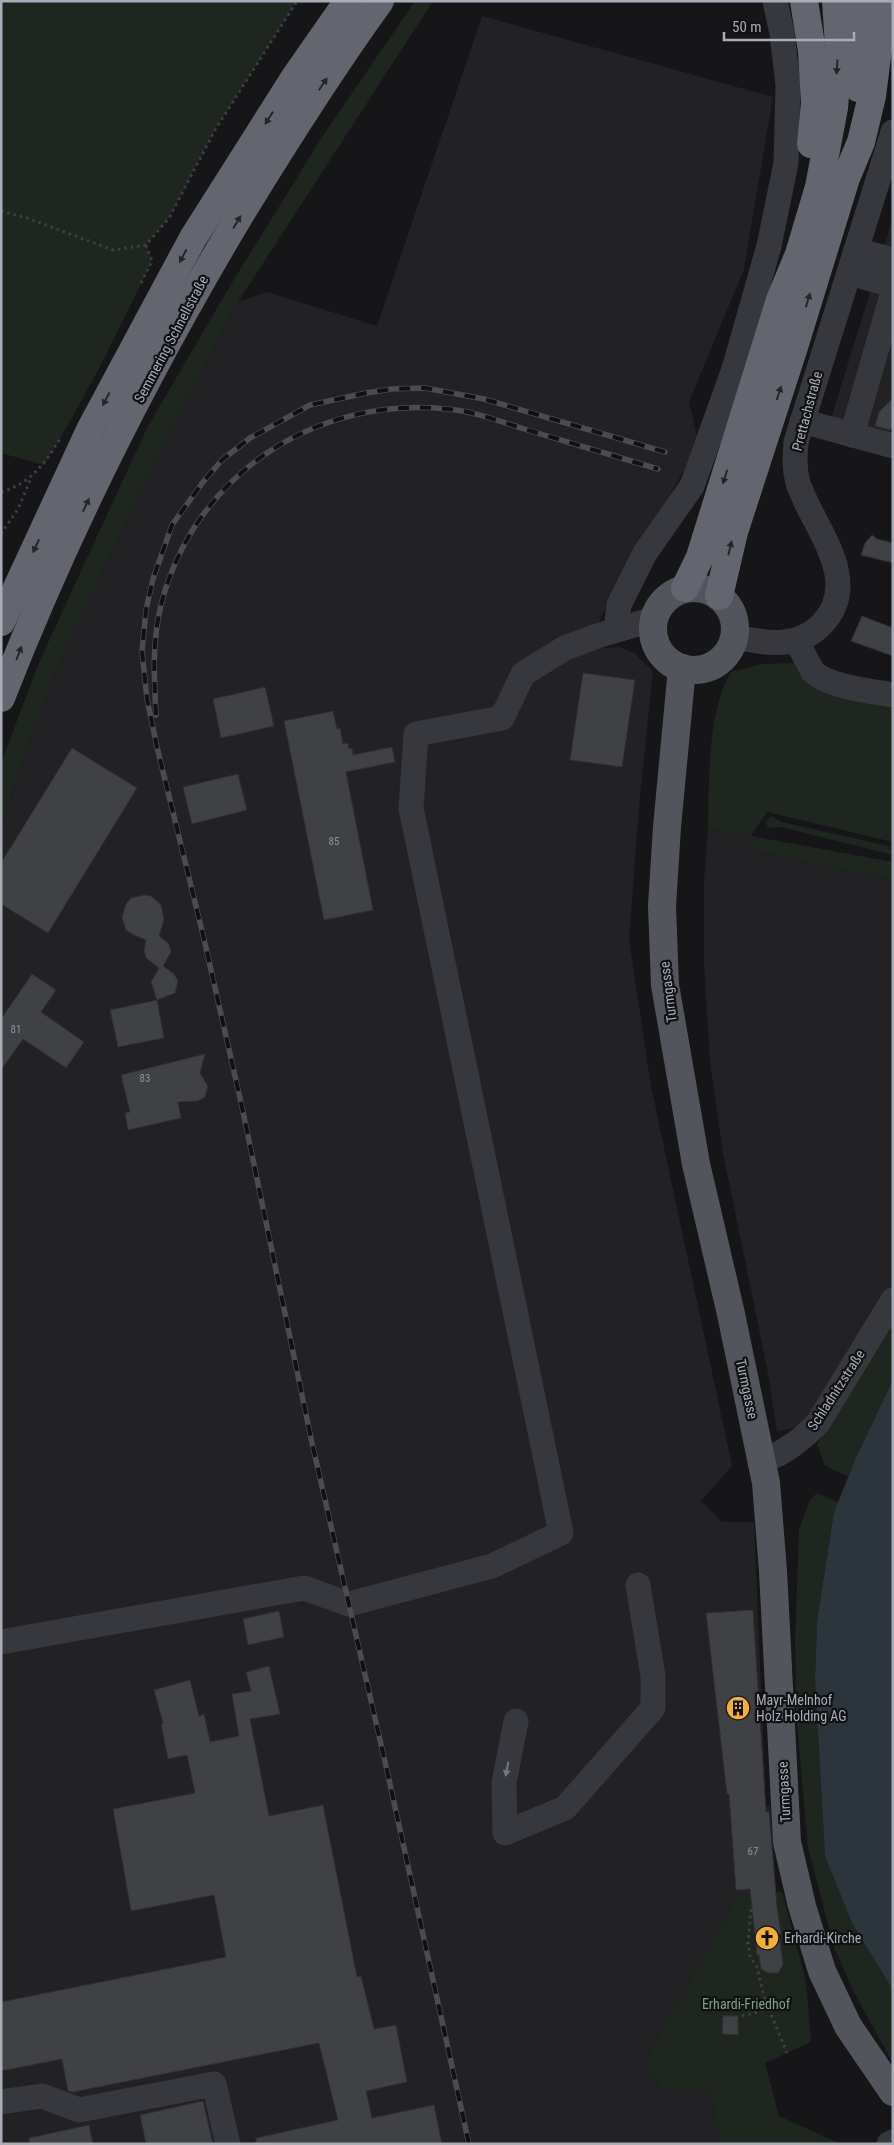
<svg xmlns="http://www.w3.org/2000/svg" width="894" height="2145" font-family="'Roboto Condensed',sans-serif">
<rect width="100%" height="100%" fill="#161618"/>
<g fill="#222225">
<path d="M482 16 773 97 744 269 689 402 697 436 684 470 601 617 597 636 599 648 619 647 634 653 653 671 640 796 629 939 651 1086 732 1466 701 1501 722 1522H754L766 1806H770L776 1893 738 1895 644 2062 663 2092 710 2091 719 2144H1V826L54 675 165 440 238 302 267 292 377 326Z"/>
<path d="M893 218V456L825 438Z"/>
<path d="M708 830 751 836 756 852 893 880V1283L812 1413 798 1427 777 1432 767 1368 723 1153 710 1062 704 965V881Z"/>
</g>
<g fill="#1e261f">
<path d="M1 1H297L215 130 169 218 146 245 152 261C119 330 85 399 44 465L1 453Z"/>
<path d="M415 1H433L238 302 165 440 54 675 1 826V763L40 660 147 428 230 286 322 137Z"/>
<path d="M797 663 893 699V842L767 812 751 836 893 862V880L756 852 750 836 708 830C709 783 707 712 731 672L762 664Z"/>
<path d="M770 817H774L782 822 893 847V855L781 827 771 828 767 826 766 822Z"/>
<path d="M893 1316V1380L848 1476 825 1466 817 1444Z"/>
<path d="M817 1493 838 1502 834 1512 817 1621 815 1679 825 1856 852 1923 893 1990V2063L855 1994 835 1950 808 1848 796 1711 795 1639 799 1530 810 1500Z"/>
<path d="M782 1892 806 1981 811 2042 765 2063 779 2116 841 2144H719L710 2091 663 2092 644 2062 738 1895Z"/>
</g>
<path fill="#2c353c" d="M893 1380V1990L852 1923 825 1856 815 1679 817 1621 834 1512 856 1458Z"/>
<g fill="#404145" stroke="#303034">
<path d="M893 398V426L890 430 875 426 879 412Z"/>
<path d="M872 535 877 539 893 543V563L861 555 865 543Z"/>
<path d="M862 616 893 628V656L851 641Z"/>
<path d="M583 673 635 680 622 767 570 760Z"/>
<path d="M265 687 274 726 221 738 213 699Z"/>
<path d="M333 711 337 729 340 728 343 744 348 743 349 749 352 748 353 755 392 747 395 762 346 772 373 910 324 920 284 721Z"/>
<path d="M72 748 137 788 48 933 1 904V863Z"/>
<path d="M238 774 247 810 192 824 183 787Z"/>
<path d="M144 895 151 896 161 905 164 919 159 936 169 944 171 952 163 966 174 974 178 981 175 993 157 1000 151 982 159 968 146 958 144 950 146 940 132 934 126 930 122 917 126 904 131 898Z"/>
<path d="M32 974 56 990 41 1012 84 1042 66 1068 23 1039 1 1070V1019Z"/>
<path d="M157 1000 164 1038 118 1047 110 1010Z"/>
<path d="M205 1054 200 1073 208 1086 205 1097 198 1101 178 1102 181 1118 128 1130 125 1113 130 1112 121 1075Z"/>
<path d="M753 1610 766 1812H769L777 1907 781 1934H779L783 1965 778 1973H769L761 1969 759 1955H757L750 1889 736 1890 729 1794H727L706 1613Z"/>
<path d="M279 1611 284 1637 248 1645 243 1619Z"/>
<path d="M269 1666 280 1714 250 1719 269 1816 323 1805 357 1977 361 1976 374 2029 396 2025 407 2082 366 2091 372 2118 434 2105 442 2144H256V2138L338 2120 319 2043 73 2092 68 2091 62 2059 1 2071V2002L226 1957 214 1895 131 1911 113 1809 195 1793 187 1755 168 1759 161 1724 163 1723 154 1690 190 1680 199 1716 204 1714 210 1742 239 1736 232 1694 251 1691 246 1672Z"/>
<path d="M723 2016H738V2035L722 2034Z"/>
<path d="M203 2101 213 2144H146L140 2115Z"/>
<path d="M89 2125 93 2144H30L29 2138Z"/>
</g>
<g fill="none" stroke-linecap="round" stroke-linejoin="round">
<g stroke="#3d3f44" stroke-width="3" stroke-dasharray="2.5 4" stroke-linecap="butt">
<path d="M1 211 30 219 113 250 146 245 169 218 215 130 297 1"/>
<path d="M141 283 152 261 146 245"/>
<path d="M1 492C30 484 45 463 60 439"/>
<path d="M1 534 18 509 31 478"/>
<path d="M766 1900 755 1902 751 1909 748 1943 750 1957 757 1967 764 1997 787 2053"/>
<path d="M742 2016 769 2009"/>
</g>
<g stroke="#37383d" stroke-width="25">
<path d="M856 250 893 260"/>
<path d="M849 273 893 285"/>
<path d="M802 421 893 446"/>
<path d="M852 435 893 292"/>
<path d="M616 630 619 605 645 553 692 486 734 369 769 246 786 163 788 85 782 33 775 1"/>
<path d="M734 637C766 643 798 650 823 623 863 579 812 526 798 483 794 469 795 456 796 442L893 132"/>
<path d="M796 640 813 672C830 687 871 691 893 695"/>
<path d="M763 1461C786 1452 801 1440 818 1423L893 1300"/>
<path d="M1 1642 304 1588 349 1604 492 1566 561 1533 411 808 416 734 502 718 523 674 565 648 597 636 654 619"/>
<path d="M516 1721 504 1783 505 1833 565 1808 653 1708V1676L638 1585"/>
<path d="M1 2102 42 2096 79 2110 214 2084 228 2144"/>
<path d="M889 2144 893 2142"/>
</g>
<g stroke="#53555c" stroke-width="28">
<circle cx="694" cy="629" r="41"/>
<path d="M682 668 667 827 662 906 665 985 696 1164 731 1314 766 1483 773 1571 787 1842 802 1906 822 1971 848 2026 893 2092"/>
</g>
<g stroke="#63666e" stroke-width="28">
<path d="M804 1 812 51 815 103 811 144"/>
<path d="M858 88 860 22 858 1"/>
<path d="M685 588 700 557 780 300 799 254 819 187 834 108 839 46 836 1"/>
<path d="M719 596 734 532 794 347 846 178 861 142 872 96 884 1"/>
<path d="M1 622 91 428 193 238 295 77 348 1"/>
<path d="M1 698C66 531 148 369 240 215 284 143 330 70 380 1"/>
</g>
<g stroke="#4a4c52" stroke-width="5.5">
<g id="rail">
<path d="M156 715C154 677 152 642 161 605 194 475 314 396 447 409 473 411 499 421 524 429 569 442 613 456 658 469"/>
<path d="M469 2144 388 1775 312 1443 242 1107 204 939 157 747 147 699 142 651 146 610 153 579 172 525 203 482 222 460 250 438 310 405 366 393 392 389 425 388 484 399 665 452"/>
</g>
</g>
<use href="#rail" stroke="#111113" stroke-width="4" stroke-dasharray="11" stroke-linecap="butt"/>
</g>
<defs><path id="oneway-solid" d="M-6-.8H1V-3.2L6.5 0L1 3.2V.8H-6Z" transform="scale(1.25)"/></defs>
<g fill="#26262a">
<use href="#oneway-solid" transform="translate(837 67) rotate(94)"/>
<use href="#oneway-solid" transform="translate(323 84) rotate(-56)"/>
<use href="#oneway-solid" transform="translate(269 118) rotate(122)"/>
<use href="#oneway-solid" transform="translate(237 222) rotate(-59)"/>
<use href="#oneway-solid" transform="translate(183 256) rotate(118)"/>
<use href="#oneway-solid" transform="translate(808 300) rotate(-73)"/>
<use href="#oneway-solid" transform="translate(779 393) rotate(-72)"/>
<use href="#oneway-solid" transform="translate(106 399) rotate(118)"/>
<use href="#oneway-solid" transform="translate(725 477) rotate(107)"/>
<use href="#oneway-solid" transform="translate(86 505) rotate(-65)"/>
<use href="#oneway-solid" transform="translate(36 546) rotate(115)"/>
<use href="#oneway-solid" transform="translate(730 548) rotate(-77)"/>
<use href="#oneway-solid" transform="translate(19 653) rotate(-69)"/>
</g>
<use fill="#757881" href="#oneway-solid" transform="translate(507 1769) rotate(101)"/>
<defs>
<g id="building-disc" transform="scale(1.25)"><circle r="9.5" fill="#f2b134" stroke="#111113"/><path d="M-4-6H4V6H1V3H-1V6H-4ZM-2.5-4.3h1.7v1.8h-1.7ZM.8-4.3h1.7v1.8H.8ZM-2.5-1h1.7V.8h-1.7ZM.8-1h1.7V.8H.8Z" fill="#111"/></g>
<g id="church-disc" transform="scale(1.25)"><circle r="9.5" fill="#f2b134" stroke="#111113"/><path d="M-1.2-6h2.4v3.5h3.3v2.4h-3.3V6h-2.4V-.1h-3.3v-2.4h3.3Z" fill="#111"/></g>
</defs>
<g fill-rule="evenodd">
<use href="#building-disc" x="738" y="1708"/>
<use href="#church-disc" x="767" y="1938"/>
</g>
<g text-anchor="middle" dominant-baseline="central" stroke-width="4.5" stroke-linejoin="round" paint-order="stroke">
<g font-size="11" fill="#8e929b">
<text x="334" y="841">85</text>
<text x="16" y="1029">81</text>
<text x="145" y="1078">83</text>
<text x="753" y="1851">67</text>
</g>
<g font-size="14" fill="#a8adb8" stroke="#111113">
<text transform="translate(171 339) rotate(-62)">Semmering Schnellstraße</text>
<text transform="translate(807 411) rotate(-75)">Prettachstraße</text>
<text transform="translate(668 992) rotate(-97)">Turmgasse</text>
<text transform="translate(747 1389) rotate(78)">Turmgasse</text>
<text transform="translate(836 1390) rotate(-57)">Schladnitzstraße</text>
<text transform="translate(784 1792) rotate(-93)">Turmgasse</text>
</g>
<g font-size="14" fill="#a8adb8" stroke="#111113" text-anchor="start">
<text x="756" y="1700">Mayr-Melnhof<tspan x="756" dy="16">Holz Holding AG</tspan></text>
<text x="784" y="1938">Erhardi-Kirche</text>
</g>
<g font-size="14" fill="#7fa381" stroke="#111113">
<text x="746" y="2004">Erhardi-Friedhof</text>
</g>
</g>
<rect width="894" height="2145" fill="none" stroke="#a8adb8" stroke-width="5"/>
<path d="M724 32v8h130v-8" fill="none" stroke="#a8adb8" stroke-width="2.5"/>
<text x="732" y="32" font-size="15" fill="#a8adb8" stroke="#111113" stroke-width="4" paint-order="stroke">50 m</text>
</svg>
